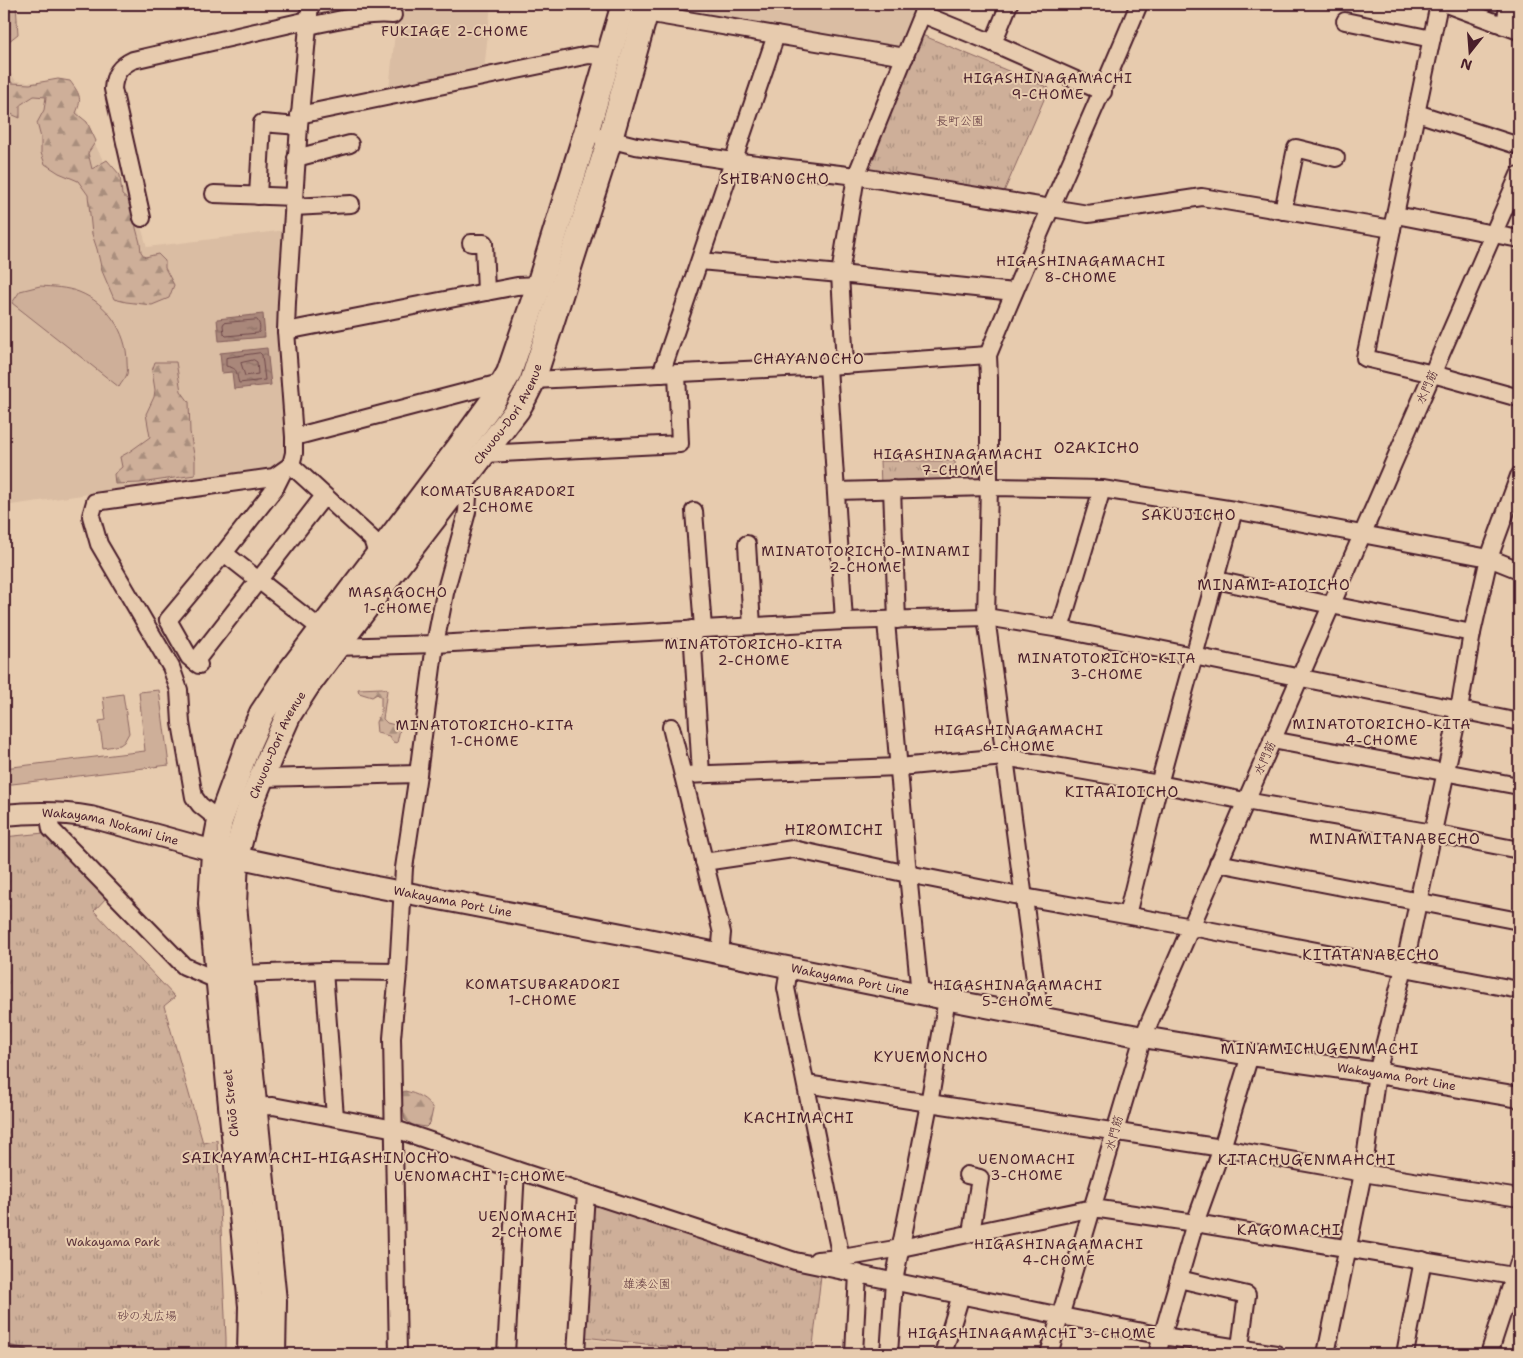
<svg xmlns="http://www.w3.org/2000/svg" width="1523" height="1358" font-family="'Shantell Sans','Klee One',sans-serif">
<defs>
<pattern id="forest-firs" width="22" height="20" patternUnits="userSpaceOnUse" patternTransform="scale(1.25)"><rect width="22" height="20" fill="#ceaf99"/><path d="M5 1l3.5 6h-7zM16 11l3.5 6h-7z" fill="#a98e7d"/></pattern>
<pattern id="park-tufts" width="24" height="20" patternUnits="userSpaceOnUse" patternTransform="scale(1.25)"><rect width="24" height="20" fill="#ceaf99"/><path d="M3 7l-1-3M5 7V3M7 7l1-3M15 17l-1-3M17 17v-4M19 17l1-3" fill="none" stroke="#a98e7d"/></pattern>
<pattern id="water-ripples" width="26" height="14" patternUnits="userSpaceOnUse" patternTransform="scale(1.25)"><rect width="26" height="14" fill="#a9877a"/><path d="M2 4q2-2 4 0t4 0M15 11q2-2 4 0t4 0" fill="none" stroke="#8c6e64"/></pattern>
</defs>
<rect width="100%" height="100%" fill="#e7cbae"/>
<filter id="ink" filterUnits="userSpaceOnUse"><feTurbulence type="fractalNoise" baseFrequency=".02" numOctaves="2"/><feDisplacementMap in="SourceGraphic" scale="10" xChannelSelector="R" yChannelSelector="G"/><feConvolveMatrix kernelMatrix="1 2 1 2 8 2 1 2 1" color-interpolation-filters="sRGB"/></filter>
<g filter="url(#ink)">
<g fill="#dabda3">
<path d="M398 4H491L484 71 389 90Z"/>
<path d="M708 4H919L902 42 896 46 704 19Z"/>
<path d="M4 68H7L16 81 65 85 112 178 132 196 147 247 286 230 278 331 287 457 274 468 4 506Z"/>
<path d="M584 1339 671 1349 670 1354H583Z"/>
</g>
<g fill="#ceaf99" stroke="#8c6762">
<path d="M40 286C53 287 66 287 79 292 107 303 127 332 127 362 127 366 128 371 127 374 126 378 121 383 119 387L12 303 20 291Z"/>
<path d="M159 690 169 765 4 785V768L145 751 139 692Z"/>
<path d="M123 694 129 733 124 742 120 745 103 748 99 721 106 720 103 697Z"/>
</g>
<g fill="url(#forest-firs)" stroke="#8c6762">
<path d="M4 4H16L18 34 4 45Z"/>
<path d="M4 68V72L12 83 30 84 58 79 70 81C79 93 83 98 76 113L87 122 96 141 88 153 92 169 107 160 120 175 122 195 133 204 136 228 140 243 141 252 145 257 158 254 165 261V268L174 285 169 298 152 305 126 302 114 299 102 271 97 249 92 234 88 195 78 181 59 173 45 164 41 153V138L37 123 44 110 46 97 34 96 20 105V118L4 111Z"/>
<path d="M155 362H176L181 391 189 402 190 432 195 460V475L140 483 115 484 114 474 122 467 120 457 129 452 150 437 146 414 154 397 155 390 152 371Z"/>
<path d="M382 688 387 690 383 719 387 723 399 726 400 729 397 743 393 742 389 736 377 733 376 722 381 712V697L377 694 372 697 359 693 358 689Z"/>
<path d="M405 1091C417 1094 427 1098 433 1109L430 1123 426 1127 413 1125 405 1120 401 1095 403 1092Z"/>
</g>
<g fill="url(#park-tufts)" stroke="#8c6762">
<path d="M922 35 1049 88 1003 194 867 170Z"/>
<path d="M880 461H955V484L881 485Z"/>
<path d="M44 833 107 897 94 911 175 997 164 1006 203 1143 217 1140 226 1338V1354H4V837Z"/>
<path d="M591 1204 793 1269 821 1275 812 1354H672V1347L584 1337Z"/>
</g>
<g fill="url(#water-ripples)" stroke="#835d5a">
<path d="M263 314 265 337 219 341 217 319Z"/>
<path d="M267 348 271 385 234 389 232 372 222 373 220 353Z"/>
</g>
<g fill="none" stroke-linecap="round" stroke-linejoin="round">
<g stroke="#70494b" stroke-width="1">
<path d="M257 320C260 323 261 330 258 333L226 336 224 334 223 325 224 323Z"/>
<path d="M260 353 262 355 265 380 239 383C235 372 240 369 226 366V358Z"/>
<path d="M254 360 257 362 258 374 245 376 241 363Z"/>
</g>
<path stroke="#835d5a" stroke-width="4" d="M4 1346 26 1350"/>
<g stroke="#4a1f2b" stroke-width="20">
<g id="minor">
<path d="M310 4 299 126 287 302 286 331 294 437V453L291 465 372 539 380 563"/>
<path d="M1439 4 1365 358 1433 374 1519 398"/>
<path d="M1446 4 1519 31"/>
<path d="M646 13 905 57"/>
<path d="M922 14 993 43 1103 92"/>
<path d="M1345 21 1432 39"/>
<path d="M308 26C334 21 367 12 393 15"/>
<path d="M1504 26 1509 4"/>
<path d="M993 43 1009 4"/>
<path d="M1417 113 1519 146"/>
<path d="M299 115 589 55 609 57"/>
<path d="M601 137 636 146 733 161 856 176 1088 214 1202 197 1392 229"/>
<path d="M296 158 350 144"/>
<path d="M214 194 294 197"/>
<path d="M258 196 262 123 299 126"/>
<path d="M293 207 351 204"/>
<path d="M1283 211 1296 148 1336 158"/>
<path d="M1396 215 1519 239"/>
<path d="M142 218 113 89C114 74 120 66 133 60L308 20"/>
<path d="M471 243H484L486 292"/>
<path d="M700 261 840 274 1014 292"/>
<path d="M286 331 486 292 517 286 539 285"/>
<path d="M845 365 840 274 856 176 926 4"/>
<path d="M828 366 844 621"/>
<path d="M661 374 776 35"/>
<path d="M533 380 828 366 988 355"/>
<path d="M294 437 504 382"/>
<path d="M484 454 680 444 677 373"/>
<path d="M892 489 897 620"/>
<path d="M836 491 989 487 1102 489 1234 510 1489 558 1519 570"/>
<path d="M694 511 703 628"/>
<path d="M747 544 752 626"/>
<path d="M224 553 321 629"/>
<path d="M1216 580 1331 605 1472 633"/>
<path d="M886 621 908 874 920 994"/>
<path d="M692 629 701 774"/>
<path d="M1060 629 1102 489"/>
<path d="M336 647 435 644 844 621 986 617 1060 629 1519 722"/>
<path d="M195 662 189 657 168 620 224 553 275 488 283 472"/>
<path d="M199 665 195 662 324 496"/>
<path d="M671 727 722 933 720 954"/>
<path d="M1272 740 1519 786"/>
<path d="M683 775 899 767 1004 757 1159 784 1245 801 1433 833 1519 850"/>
<path d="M261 778 418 774"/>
<path d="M48 812 51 829 184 966 219 981"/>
<path d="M220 821 200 805 194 797 181 723 179 690 171 667 99 544 91 516 95 502 274 477 291 465"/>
<path d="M704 862 793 849 908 874 1024 897 1192 927 1519 990"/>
<path d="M1218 863 1519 921"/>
<path d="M1127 915 1159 784 1234 510"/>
<path d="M789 967 786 988 843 1268"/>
<path d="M324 971 335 1117"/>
<path d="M240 974 324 971 398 972"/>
<path d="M1040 1017 986 617 989 487V378L988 355C1036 237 1090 122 1139 4"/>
<path d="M806 1084 1222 1148 1363 1173 1519 1198"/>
<path d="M244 1107 273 1106 395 1129 516 1170 795 1261 1061 1316 1163 1336 1276 1354"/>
<path d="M967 1175 980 1178 971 1233"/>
<path d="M817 1260 842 1258 901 1248 1093 1208 1195 1223 1519 1277"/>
<path d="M1179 1279 1247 1295 1239 1354"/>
<path d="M398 1354 392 1038 398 972 404 868 418 774 435 644 445 593 467 512 468 496 460 485 453 479"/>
<path d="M506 1354 516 1170"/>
<path d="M576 1354 586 1193"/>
<path d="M854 1354 858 1273"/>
<path d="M889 1354 894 1281 929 1104 947 999"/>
<path d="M943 1354 961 1295"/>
<path d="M1049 1354 1143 1037 1519 175"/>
<path d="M1157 1354 1195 1223 1222 1148 1250 1055"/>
<path d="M1326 1354 1363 1173 1377 1073 1404 968 1459 710 1472 633 1489 558 1519 476"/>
<path d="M1405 1354 1423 1260"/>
<path d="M1489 1354 1519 1262"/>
</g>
</g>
<g stroke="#4a1f2b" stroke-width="24">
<g id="major">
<path id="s1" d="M4 815C33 812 62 812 91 817L236 857 376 887 643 938 955 1001 1143 1037 1250 1055 1377 1073 1519 1097"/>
</g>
</g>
<g stroke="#4a1f2b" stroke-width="28">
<g id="highway">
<path d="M250 1354 251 1306 211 904 214 852 220 821 249 742 262 713 288 674 458 449 492 402 509 373 539 285 586 133 624 4"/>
<path id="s2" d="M273 1354 274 1301 234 905 236 857 243 829 252 801 272 752 289 714 307 686 388 578 517 410 525 396 533 380 610 139 648 4"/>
</g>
</g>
<use href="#minor" stroke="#e7cbae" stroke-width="16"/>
<use href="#major" stroke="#e7cbae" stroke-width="20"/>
<use href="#highway" stroke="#e7cbae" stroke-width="24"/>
</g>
</g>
<g text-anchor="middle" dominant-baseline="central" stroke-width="4" stroke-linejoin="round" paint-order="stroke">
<g font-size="12" fill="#5e353c" stroke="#e7cbae">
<text x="960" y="121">長町公園</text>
<text x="113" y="1242">Wakayama Park</text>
<text x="647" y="1284">雄湊公園</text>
<text x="147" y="1316">砂の丸広場</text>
</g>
<g font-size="12" fill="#4a1f2b" stroke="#e7cbae">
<text transform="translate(1427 387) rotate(-66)">水門筋</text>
<text stroke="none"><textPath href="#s2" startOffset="1024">Chuuou-Dori Avenue</textPath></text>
<text stroke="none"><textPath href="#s2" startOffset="619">Chuuou-Dori Avenue</textPath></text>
<text transform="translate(1265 758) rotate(-66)">水門筋</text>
<text stroke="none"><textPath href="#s1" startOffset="108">Wakayama Nokami Line</textPath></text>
<text stroke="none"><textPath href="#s1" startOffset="459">Wakayama Port Line</textPath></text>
<text stroke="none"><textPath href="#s1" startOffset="864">Wakayama Port Line</textPath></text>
<text stroke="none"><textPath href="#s1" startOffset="1419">Wakayama Port Line</textPath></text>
<text transform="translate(231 1103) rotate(-96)">Chūō Street</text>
<text transform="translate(1114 1133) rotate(-74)">水門筋</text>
</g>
<g font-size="14" letter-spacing="1" fill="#4a1f2b" stroke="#e7cbae">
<text x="455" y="31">FUKIAGE 2-CHOME</text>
<text x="1048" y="78">HIGASHINAGAMACHI<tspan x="1048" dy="16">9-CHOME</tspan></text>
<text x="1081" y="261">HIGASHINAGAMACHI<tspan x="1081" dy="16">8-CHOME</tspan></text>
<text x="958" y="454">HIGASHINAGAMACHI<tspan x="958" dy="16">7-CHOME</tspan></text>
<text x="498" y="491">KOMATSUBARADORI<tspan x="498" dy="16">2-CHOME</tspan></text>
<text x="866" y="551">MINATOTORICHO-MINAMI<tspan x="866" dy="16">2-CHOME</tspan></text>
<text x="398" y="592">MASAGOCHO<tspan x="398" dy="16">1-CHOME</tspan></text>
<text x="754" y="644">MINATOTORICHO-KITA<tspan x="754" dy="16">2-CHOME</tspan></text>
<text x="1107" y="658">MINATOTORICHO-KITA<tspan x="1107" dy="16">3-CHOME</tspan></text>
<text x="1382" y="724">MINATOTORICHO-KITA<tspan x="1382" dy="16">4-CHOME</tspan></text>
<text x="485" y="725">MINATOTORICHO-KITA<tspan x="485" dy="16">1-CHOME</tspan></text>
<text x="1019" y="730">HIGASHINAGAMACHI<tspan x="1019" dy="16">6-CHOME</tspan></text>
<text x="543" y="984">KOMATSUBARADORI<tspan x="543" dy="16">1-CHOME</tspan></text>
<text x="1018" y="985">HIGASHINAGAMACHI<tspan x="1018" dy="16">5-CHOME</tspan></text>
<text x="1027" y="1159">UENOMACHI<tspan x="1027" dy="16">3-CHOME</tspan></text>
<text x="480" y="1176">UENOMACHI 1-CHOME</text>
<text x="527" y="1216">UENOMACHI<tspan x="527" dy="16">2-CHOME</tspan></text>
<text x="1059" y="1244">HIGASHINAGAMACHI<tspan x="1059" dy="16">4-CHOME</tspan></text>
<text x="1032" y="1333">HIGASHINAGAMACHI 3-CHOME</text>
</g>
<g font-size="15" letter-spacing="1" fill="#4a1f2b" stroke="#e7cbae">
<text x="775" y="179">SHIBANOCHO</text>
<text x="809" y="359">CHAYANOCHO</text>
<text x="1097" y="448">OZAKICHO</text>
<text x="1189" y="515">SAKUJICHO</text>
<text x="1274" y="585">MINAMI-AIOICHO</text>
<text x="1122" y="792">KITAAIOICHO</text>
<text x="834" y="830">HIROMICHI</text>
<text x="1395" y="839">MINAMITANABECHO</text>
<text x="1371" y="955">KITATANABECHO</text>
<text x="1320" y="1049">MINAMICHUGENMACHI</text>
<text x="931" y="1057">KYUEMONCHO</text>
<text x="799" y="1118">KACHIMACHI</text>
<text x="316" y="1158">SAIKAYAMACHI-HIGASHINOCHO</text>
<text x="1307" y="1160">KITACHUGENMAHCHI</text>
<text x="1289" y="1230">KAGOMACHI</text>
</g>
</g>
<rect width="1523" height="1358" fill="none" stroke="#e7cbae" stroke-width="20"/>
<rect x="10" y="10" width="1503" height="1338" fill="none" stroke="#4a1f2b" stroke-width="2" filter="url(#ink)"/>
<g transform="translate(1470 52) rotate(197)" stroke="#e7cbae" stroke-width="4" paint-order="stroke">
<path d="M0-4L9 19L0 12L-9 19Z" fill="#4a1f2b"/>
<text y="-8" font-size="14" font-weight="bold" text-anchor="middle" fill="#4a1f2b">N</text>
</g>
</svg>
